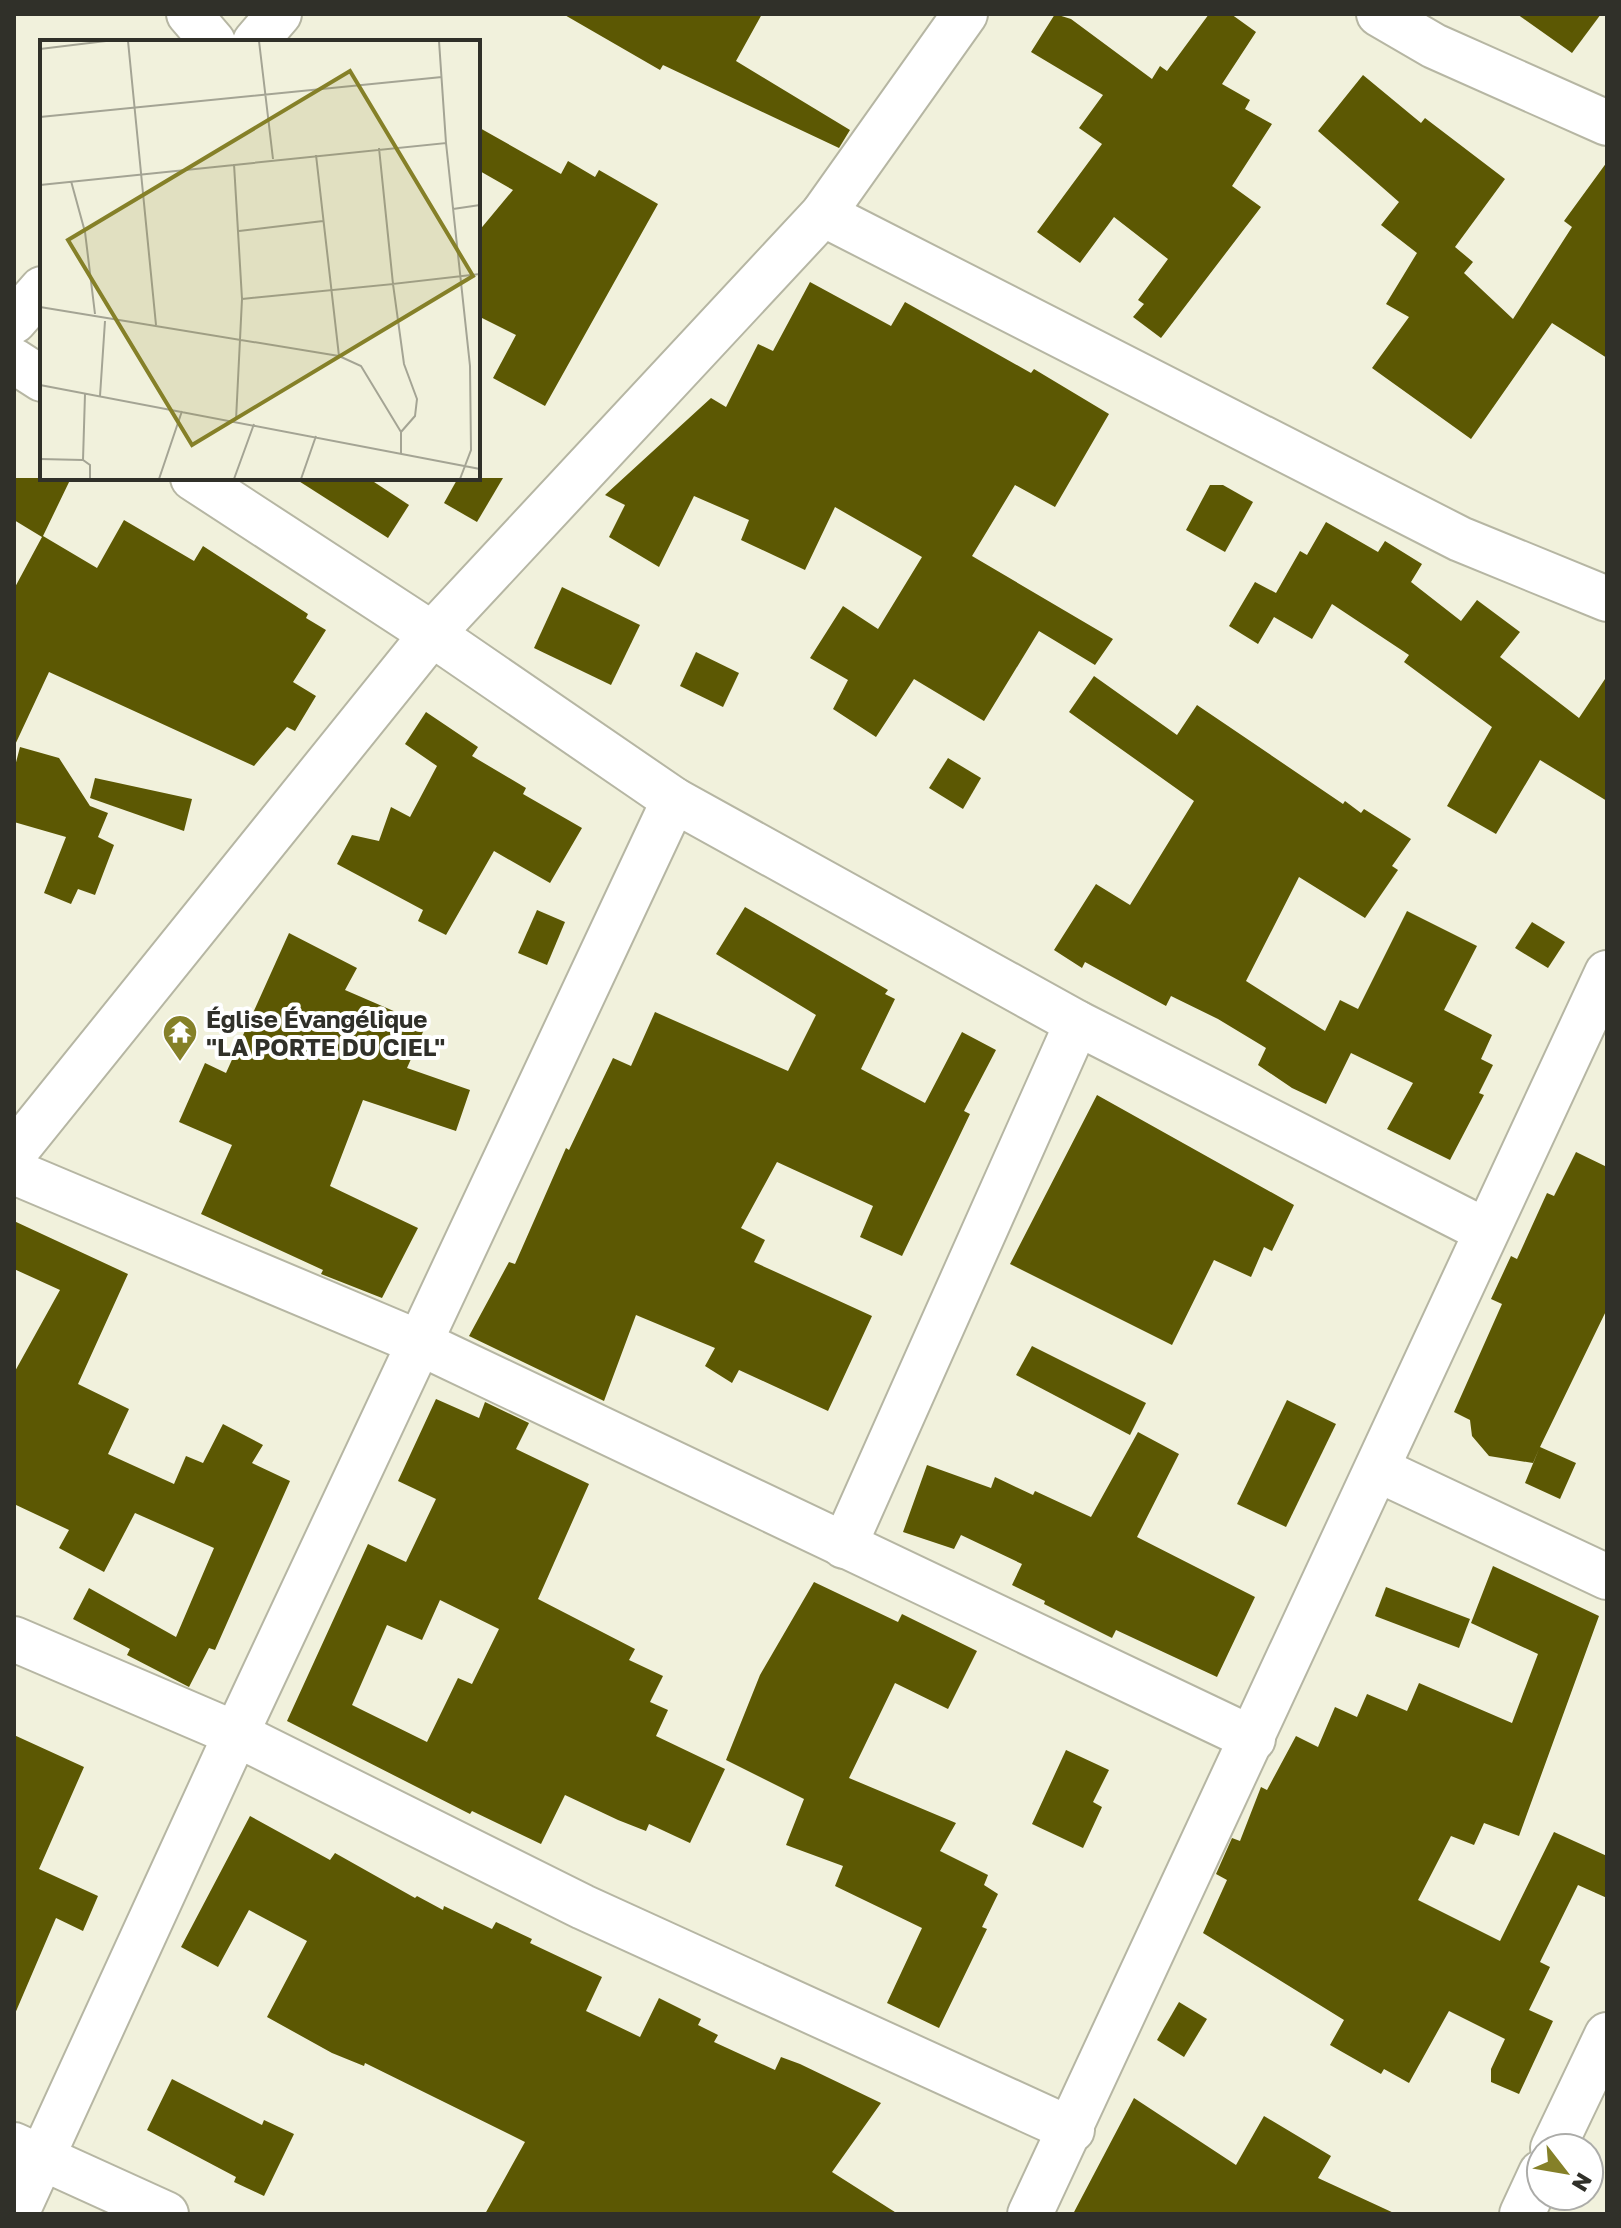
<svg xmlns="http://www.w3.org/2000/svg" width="1621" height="2228" font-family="'Golos Text',sans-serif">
<rect width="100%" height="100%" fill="#f1f1dc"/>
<g fill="#5c5803" fill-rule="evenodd">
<path d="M563 14H762L736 61 850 130 839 148 663 65 660 70Z"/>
<path d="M1055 14 1071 19 1152 79 1160 66 1167 71 1209 14H1231L1256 32 1222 84 1250 100 1245 109 1272 124 1232 186 1261 207 1161 338 1133 317 1144 304 1138 300 1168 259 1114 217 1080 263 1037 232 1102 144 1079 128 1103 95 1031 52Z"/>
<path d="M1517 14H1601L1572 53Z"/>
<path d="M1363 75 1421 123 1425 118 1505 179 1455 247 1473 262 1464 273 1513 319 1572 227 1564 221 1607 162V358L1552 323 1471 439 1372 368 1409 317 1386 304 1417 253 1381 225 1399 202 1318 131Z"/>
<path d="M478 127 561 174 568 161 595 177 599 170 658 204 545 406 493 378 516 335 478 316V232L513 190 478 170Z"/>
<path d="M810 282 891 326 905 302 1031 373 1034 369 1109 414 1055 507 1015 485 972 556 1113 639 1095 665 1039 631 984 721 914 679 876 737 833 709 848 680 810 658 843 606 878 629 922 557 835 507 805 570 741 540 749 520 694 496 659 567 609 537 625 505 605 495 711 398 726 407 758 344 773 351Z"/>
<path d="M14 478H71L43 536 97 568 124 520 194 561 203 546 308 614 306 618 326 630 293 682 316 696 295 731 287 727 254 766 49 672 14 747V589L42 537 14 520Z"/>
<path d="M294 478H368L409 505 388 538Z"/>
<path d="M458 478H503L477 522 444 503Z"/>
<path d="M1210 485H1223L1253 502 1225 552 1186 530Z"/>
<path d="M1326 522 1378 552 1385 541 1422 564 1411 582 1461 621 1477 600 1520 632 1500 657 1579 718 1607 676V801L1540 760 1496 834 1447 806 1492 727 1404 662 1409 655 1332 604 1312 639 1274 617 1258 644 1229 626 1255 582 1276 593 1300 551 1307 555Z"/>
<path d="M562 587 640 625 611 685 534 648Z"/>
<path d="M696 652 739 673 723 707 680 686Z"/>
<path d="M1094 676 1177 735 1197 705 1343 804 1345 801 1361 813 1364 809 1411 839 1392 866 1398 870 1365 918 1299 877 1246 981 1325 1031 1340 1000 1358 1009 1407 911 1477 946 1444 1010 1492 1035 1481 1059 1493 1065 1479 1093 1484 1095 1450 1160 1387 1129 1413 1083 1351 1053 1326 1104 1292 1088 1258 1065 1266 1048 1218 1019 1171 996 1166 1006 1085 962 1082 968 1054 950 1096 884 1130 905 1194 801 1069 712Z"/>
<path d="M426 712 478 747 472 756 526 788 523 794 582 828 550 883 494 851 446 935 418 921 423 910 337 864 352 835 379 841 391 807 410 817 437 766 405 744Z"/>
<path d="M20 747 59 758 90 806 108 813 98 837 114 845 95 895 78 889 71 904 44 893 66 837 14 822V770Z"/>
<path d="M948 758 981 778 963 809 929 788Z"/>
<path d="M95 778 192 799 184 831 90 798Z"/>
<path d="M745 907 888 990 885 994 895 999 861 1069 925 1103 962 1032 996 1050 964 1111 970 1114 902 1256 860 1237 873 1206 777 1162 741 1228 765 1240 754 1262 872 1316 828 1411 739 1370 732 1383 705 1366 715 1348 636 1315 604 1401 469 1336 509 1262 515 1264 566 1148 569 1150 613 1058 631 1066 655 1012 788 1071 816 1015 716 954Z"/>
<path d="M537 910 565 922 547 965 518 953Z"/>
<path d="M1532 922 1565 942 1548 968 1515 948Z"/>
<path d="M289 933 357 968 345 990 426 1025 407 1068 470 1090 456 1131 363 1100 330 1186 418 1228 382 1298 321 1274 323 1270 201 1214 232 1145 179 1122 205 1063 226 1073Z"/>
<path d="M1097 1095 1294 1205 1272 1251 1264 1247 1251 1277 1214 1260 1172 1345 1010 1264Z"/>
<path d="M1576 1152 1607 1167V1309L1540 1447 1576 1463 1560 1499 1525 1483 1539 1449 1533 1463 1489 1456 1472 1436 1470 1420 1454 1412 1502 1304 1491 1299 1511 1256 1517 1259 1547 1193 1554 1196Z"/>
<path d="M14 1221 128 1274 78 1384 129 1409 108 1454 174 1484 186 1456 203 1463 223 1424 263 1445 252 1463 290 1481 215 1650 209 1648 189 1687 127 1655 130 1649 73 1619 89 1588 176 1637 214 1548 135 1513 104 1572 59 1548 69 1530 14 1504V1373L60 1290 14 1269Z"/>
<path d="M1032 1346 1146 1403 1130 1435 1016 1375Z"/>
<path d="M436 1399 479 1418 485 1402 529 1423 516 1449 589 1484 538 1599 635 1649 629 1660 663 1676 650 1702 668 1710 656 1736 725 1769 690 1843 649 1824 646 1831 618 1820 565 1795 541 1844 472 1811 470 1814 287 1721 368 1544 406 1562 436 1499 398 1481ZM440 1600 499 1629 472 1684 458 1678 427 1742 352 1705 387 1625 422 1640Z"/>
<path d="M1287 1400 1336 1424 1286 1527 1237 1504Z"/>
<path d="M1138 1432 1179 1454 1137 1537 1255 1597 1217 1677 1116 1630 1112 1638 1044 1604 1045 1601 1012 1585 1022 1564 961 1535 954 1549 903 1532 927 1465 991 1488 995 1477 1033 1495 1035 1491 1091 1517Z"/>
<path d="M1493 1566 1599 1616 1519 1836 1484 1823 1474 1845 1451 1836 1418 1900 1500 1941 1554 1832 1607 1856V1898L1578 1885 1540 1962 1550 1967 1529 2010 1553 2021 1519 2094 1491 2082V2069L1505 2039 1449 2011 1409 2083 1384 2069 1381 2074 1330 2045 1344 2020 1203 1933 1227 1880 1216 1874 1232 1838 1240 1841 1261 1787 1267 1790 1296 1736 1318 1747 1335 1707 1357 1717 1367 1694 1407 1711 1419 1683 1512 1723 1538 1654 1471 1623Z"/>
<path d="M814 1582 898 1622 902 1614 977 1651 948 1709 895 1683 849 1778 956 1823 940 1851 988 1875 984 1885 998 1894 982 1927 987 1929 939 2028 887 2003 922 1928 835 1886 843 1866 786 1845 804 1799 726 1760 760 1675Z"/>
<path d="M1386 1587 1470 1619 1459 1648 1375 1616Z"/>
<path d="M14 1735 84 1767 39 1869 98 1896 83 1931 56 1918 14 2016Z"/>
<path d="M1066 1750 1109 1770 1093 1802 1102 1807 1083 1848 1032 1824Z"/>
<path d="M250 1816 330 1860 335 1853 415 1898 417 1896 443 1910 444 1906 492 1929 496 1922 532 1939 530 1943 602 1977 586 2011 640 2037 659 1998 701 2019 698 2025 718 2035 714 2042 775 2070 781 2057 800 2064 881 2103 832 2172 898 2214H485L525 2142 365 2063 364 2066 332 2053 267 2017 307 1941 249 1910 218 1967 181 1947Z"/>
<path d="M1179 2002 1207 2019 1184 2057 1157 2040Z"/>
<path d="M172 2079 262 2125 264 2120 294 2134 264 2196 234 2182 236 2177 147 2130Z"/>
<path d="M1134 2098 1236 2165 1264 2116 1331 2156 1318 2178 1396 2214H1073Z"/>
</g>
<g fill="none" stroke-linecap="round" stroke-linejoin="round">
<g stroke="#b6b6a3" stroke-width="48">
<g id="minor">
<path d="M189 14 213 42"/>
<path d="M1379 14 1434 46 1607 123"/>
<path d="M823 214 1460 539 1607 599"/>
<path d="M14 361 42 379"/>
<path d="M193 478 432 634 674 800 1077 1023 1486 1231"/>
<path d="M14 1153 432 634 823 214 965 14"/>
<path d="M14 1172 420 1343 1253 1739"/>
<path d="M1379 1470 1607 1577"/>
<path d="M844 1546 1077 1023"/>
<path d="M14 1639 236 1734 674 800"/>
<path d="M14 2145 166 2214"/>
<path d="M1553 2148 1607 2035"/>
<path d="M16 2214 236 1734 583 1907 1072 2130"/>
<path d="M1030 2214 1607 973"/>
<path d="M1522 2214 1541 2173"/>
</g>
</g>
<g stroke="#b6b6a3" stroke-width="48">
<g id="tertiary">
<path d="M255 42 279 14"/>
<path d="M14 321 42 289"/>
</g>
</g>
<use href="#minor" stroke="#fff" stroke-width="44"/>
<use href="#tertiary" stroke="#fff" stroke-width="44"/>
</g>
<defs>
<g id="temple-pin" transform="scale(1.8)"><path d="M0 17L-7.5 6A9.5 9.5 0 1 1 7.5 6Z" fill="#858028" stroke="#fff"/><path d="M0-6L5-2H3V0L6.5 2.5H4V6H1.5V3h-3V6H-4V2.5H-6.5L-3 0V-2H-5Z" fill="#fff"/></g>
</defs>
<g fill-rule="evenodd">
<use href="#temple-pin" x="180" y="1032"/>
</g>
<g text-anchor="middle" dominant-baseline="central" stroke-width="8" stroke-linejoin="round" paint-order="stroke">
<g font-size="24" font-weight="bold" fill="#303029" stroke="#fff" text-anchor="start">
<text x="206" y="1018">Église Évangélique<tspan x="206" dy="28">"LA PORTE DU CIEL"</tspan></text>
</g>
</g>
<g transform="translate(40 40)">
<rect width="440" height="440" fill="#f1f1dc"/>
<path fill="none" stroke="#a4a494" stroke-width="2" d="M88 1 116 285M219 1 233 119M399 1 406 103M0 9 66 1M0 77 402 37M339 108 353 244 440 234M276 115 299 316 321 326 361 392M194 124 202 259 196 380M31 141 45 192 55 274M0 145 406 103 430 326 431 410 420 439M413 169 440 165M199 191 283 181M202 259 353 244 364 324 377 359 375 376 361 392V413M0 267 299 316M0 345 440 429M60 356 65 281M0 419 43 420 50 425V439M43 420 45 354M119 439 142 371M194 439 214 384M261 439 276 396"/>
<path fill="#858028" fill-opacity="0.15" stroke="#858028" stroke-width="4" d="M310 31 433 236 152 405 28 200Z"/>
<rect width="440" height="440" fill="none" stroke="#303029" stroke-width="4"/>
</g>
<rect width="1621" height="2228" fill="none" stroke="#303029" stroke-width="32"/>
<g transform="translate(1565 2172) rotate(121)"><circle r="38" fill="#ffffff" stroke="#acaca9" stroke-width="2"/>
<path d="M0-6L14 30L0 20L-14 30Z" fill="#858028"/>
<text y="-12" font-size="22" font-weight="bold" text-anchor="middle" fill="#303029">N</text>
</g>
</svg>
